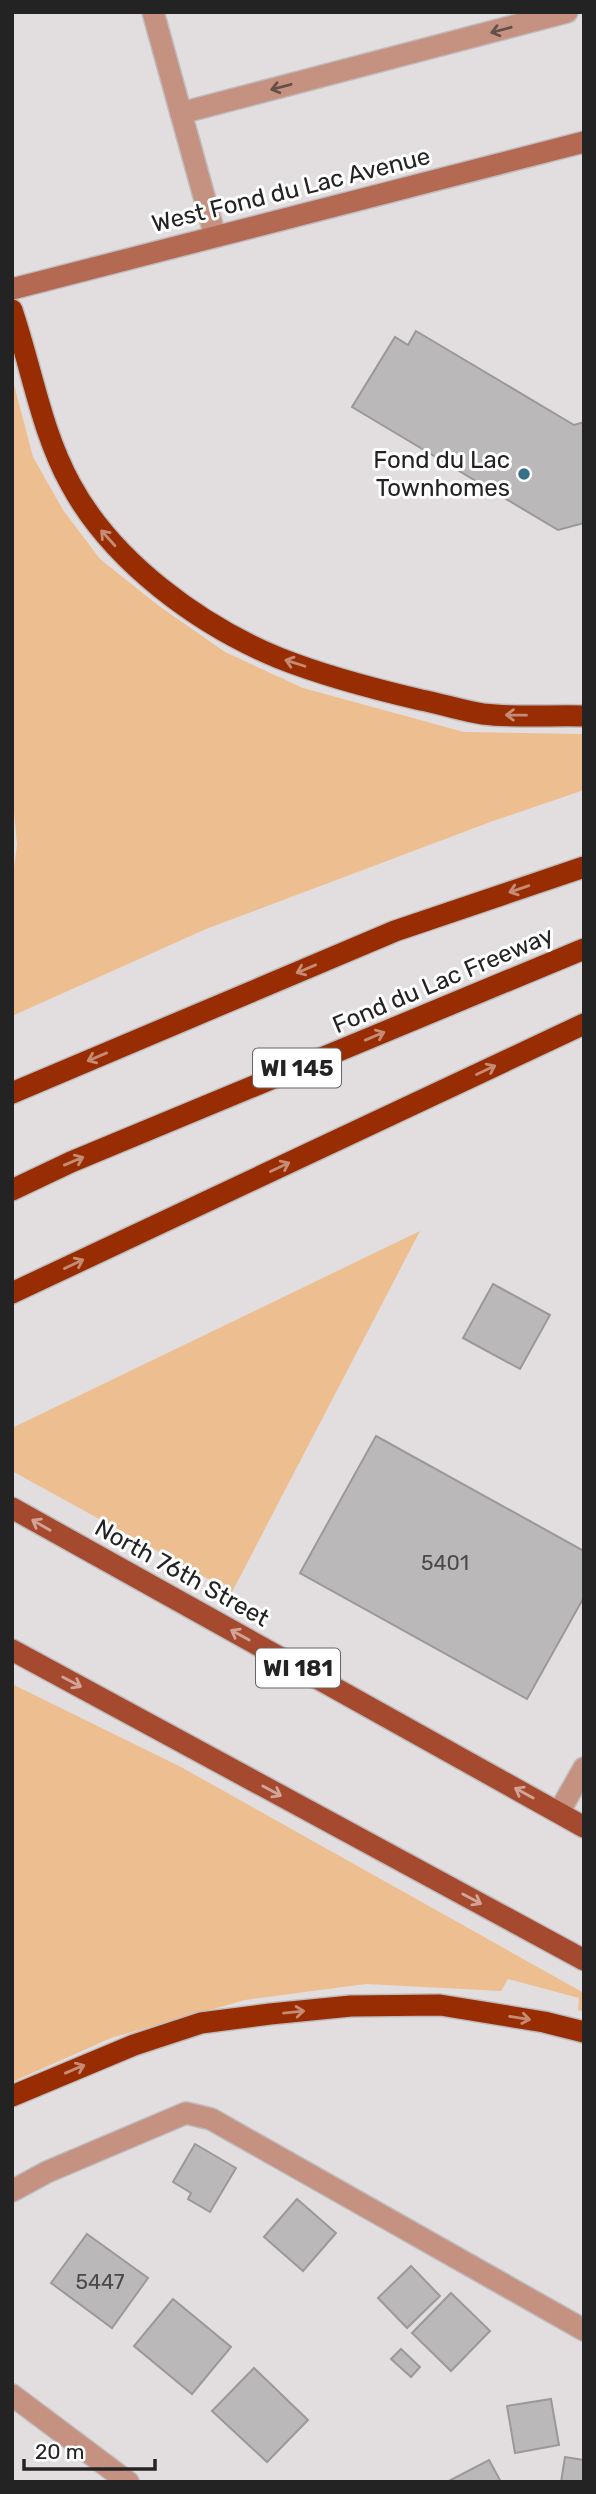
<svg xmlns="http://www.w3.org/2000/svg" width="596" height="2494" font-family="Rubik,sans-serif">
<rect width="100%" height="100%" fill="#e2dedf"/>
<g fill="#edbe90">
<path d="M12 377 33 457 63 510 100 559 159 606 225 652 303 688 464 732 584 734V790L493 821 206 929 12 1016V883L17 845 12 790Z"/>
<path d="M420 1231 232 1592 12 1471V1428Z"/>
<path d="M12 1684 181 1767 584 1993V2012L578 2010 579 1998 508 1979 501 1991 366 1984 245 2000 111 2038 12 2082Z"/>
</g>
<g fill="#bbb8ba" stroke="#9a9899" stroke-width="2">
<path d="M416 331 574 425 584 422V523L558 530 352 407 395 337 408 345Z"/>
<path d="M493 1284 550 1315 520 1369 463 1338Z"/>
<path d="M376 1436 584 1551V1597L527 1699 300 1573Z"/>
<path d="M195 2144 236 2168 210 2212 188 2199 191 2193 173 2182Z"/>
<path d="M297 2199 336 2233 303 2271 264 2237Z"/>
<path d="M87 2234 148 2278 112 2328 51 2283Z"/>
<path d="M411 2266 440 2296 407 2328 378 2298Z"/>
<path d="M451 2293 490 2331 451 2371 412 2333Z"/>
<path d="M173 2299 231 2347 192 2394 134 2346Z"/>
<path d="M401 2349 420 2367 411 2377 391 2359Z"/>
<path d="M254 2368 308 2420 267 2462 212 2411Z"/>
<path d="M551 2399 559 2445 515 2453 507 2406Z"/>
<path d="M565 2457 584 2460V2482H561Z"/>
<path d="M489 2460 501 2482H447Z"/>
</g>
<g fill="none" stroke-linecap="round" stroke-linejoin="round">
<g stroke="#c0bcbd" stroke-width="24">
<path id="lane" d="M12 2191 47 2172 186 2113 211 2119 584 2330"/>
</g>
<g stroke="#c0bcbd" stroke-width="24">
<g id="street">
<path d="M153 12 215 236"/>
<path d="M181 113 567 12"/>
<path d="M559 1812 584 1768"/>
<path d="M12 2395 128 2482"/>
</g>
</g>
<g stroke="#c0bcbd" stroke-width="24">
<path id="secondary" d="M12 289 584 142"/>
</g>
<g stroke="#c0bcbd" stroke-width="24">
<g id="primary">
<path d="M12 1508 584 1827"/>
<path d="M12 1650 584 1960"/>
</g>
</g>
<g stroke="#c0bcbd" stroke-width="24">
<g id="highway">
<path d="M12 310C32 369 41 431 71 485 113 562 199 625 279 658 324 676 374 689 421 700 442 704 463 711 483 714 516 718 551 715 584 716"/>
<path d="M12 1093 395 931 584 867"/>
<path d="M12 1190 71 1162 584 949"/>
<path d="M12 1293 584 1024"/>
<path d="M12 2096 134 2045 201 2023 270 2014 351 2006 440 2005 544 2022 584 2032"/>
</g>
</g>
<use href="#lane" stroke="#c59181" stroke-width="21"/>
<use href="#street" stroke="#c59181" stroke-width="21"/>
<use href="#secondary" stroke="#b46953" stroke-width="21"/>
<use href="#primary" stroke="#a54a2f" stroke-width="21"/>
<use href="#highway" stroke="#982c02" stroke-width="21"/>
</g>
<defs><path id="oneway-shaft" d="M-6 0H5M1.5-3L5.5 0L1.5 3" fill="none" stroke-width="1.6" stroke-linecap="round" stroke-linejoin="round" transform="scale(1.75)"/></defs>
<g stroke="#644f49">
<use href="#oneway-shaft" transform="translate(501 30) rotate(165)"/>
<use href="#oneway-shaft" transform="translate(281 87) rotate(165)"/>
</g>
<g stroke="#c68b74">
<use href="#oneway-shaft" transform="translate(108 538) rotate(-132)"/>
<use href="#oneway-shaft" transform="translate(295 663) rotate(-162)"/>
<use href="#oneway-shaft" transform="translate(516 715) rotate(-179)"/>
<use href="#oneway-shaft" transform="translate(519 889) rotate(161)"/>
<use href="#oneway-shaft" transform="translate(306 969) rotate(157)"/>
<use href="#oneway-shaft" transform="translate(375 1036) rotate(-23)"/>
<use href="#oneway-shaft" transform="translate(97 1057) rotate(157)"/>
<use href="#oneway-shaft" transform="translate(486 1070) rotate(-25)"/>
<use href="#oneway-shaft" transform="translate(74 1161) rotate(-23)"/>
<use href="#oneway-shaft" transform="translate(280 1167) rotate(-25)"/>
<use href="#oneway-shaft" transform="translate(74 1264) rotate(-25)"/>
<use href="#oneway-shaft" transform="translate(294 2012) rotate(-6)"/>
<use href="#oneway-shaft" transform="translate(520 2018) rotate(9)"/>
<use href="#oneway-shaft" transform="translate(75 2069) rotate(-23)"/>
</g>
<g stroke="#d2a497">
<use href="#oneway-shaft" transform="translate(41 1525) rotate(-150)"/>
<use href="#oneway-shaft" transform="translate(240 1635) rotate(-151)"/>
<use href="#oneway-shaft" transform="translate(72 1682) rotate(28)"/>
<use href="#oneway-shaft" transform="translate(272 1791) rotate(28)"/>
<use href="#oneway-shaft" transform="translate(524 1793) rotate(-151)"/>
<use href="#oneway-shaft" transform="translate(472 1899) rotate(28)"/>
</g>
<circle fill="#367189" stroke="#fff" stroke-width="2.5" cx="524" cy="474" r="7"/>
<g text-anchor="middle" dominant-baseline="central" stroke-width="6" stroke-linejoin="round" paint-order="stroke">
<g font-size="21" fill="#4a4849">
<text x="445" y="1562">5401</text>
<text x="100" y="2281">5447</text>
</g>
<g fill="#fff" stroke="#666565" stroke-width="2">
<rect x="253" y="1048.5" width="88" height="39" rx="5"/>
<rect x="256" y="1648.5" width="84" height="39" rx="5"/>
</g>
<g font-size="23" font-weight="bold" fill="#242323">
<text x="297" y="1068">WI 145</text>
<text x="298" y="1668">WI 181</text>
</g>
<g font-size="24" fill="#242323" stroke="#fff">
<text transform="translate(291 190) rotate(-14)">West Fond du Lac Avenue</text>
<text transform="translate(443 980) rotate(-23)">Fond du Lac Freeway</text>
<text transform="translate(182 1573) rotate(29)">North 76th Street</text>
</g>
<g font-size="24" fill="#242323" stroke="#fff" text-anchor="end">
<text x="510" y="460">Fond du Lac<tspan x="510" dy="28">Townhomes</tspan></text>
</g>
</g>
<rect width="596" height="2494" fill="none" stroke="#242323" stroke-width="28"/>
<path d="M24 2459v10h131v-10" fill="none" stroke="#242323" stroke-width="3.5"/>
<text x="35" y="2459" font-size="21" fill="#242323" stroke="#ffffff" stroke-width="5" paint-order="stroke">20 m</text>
</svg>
